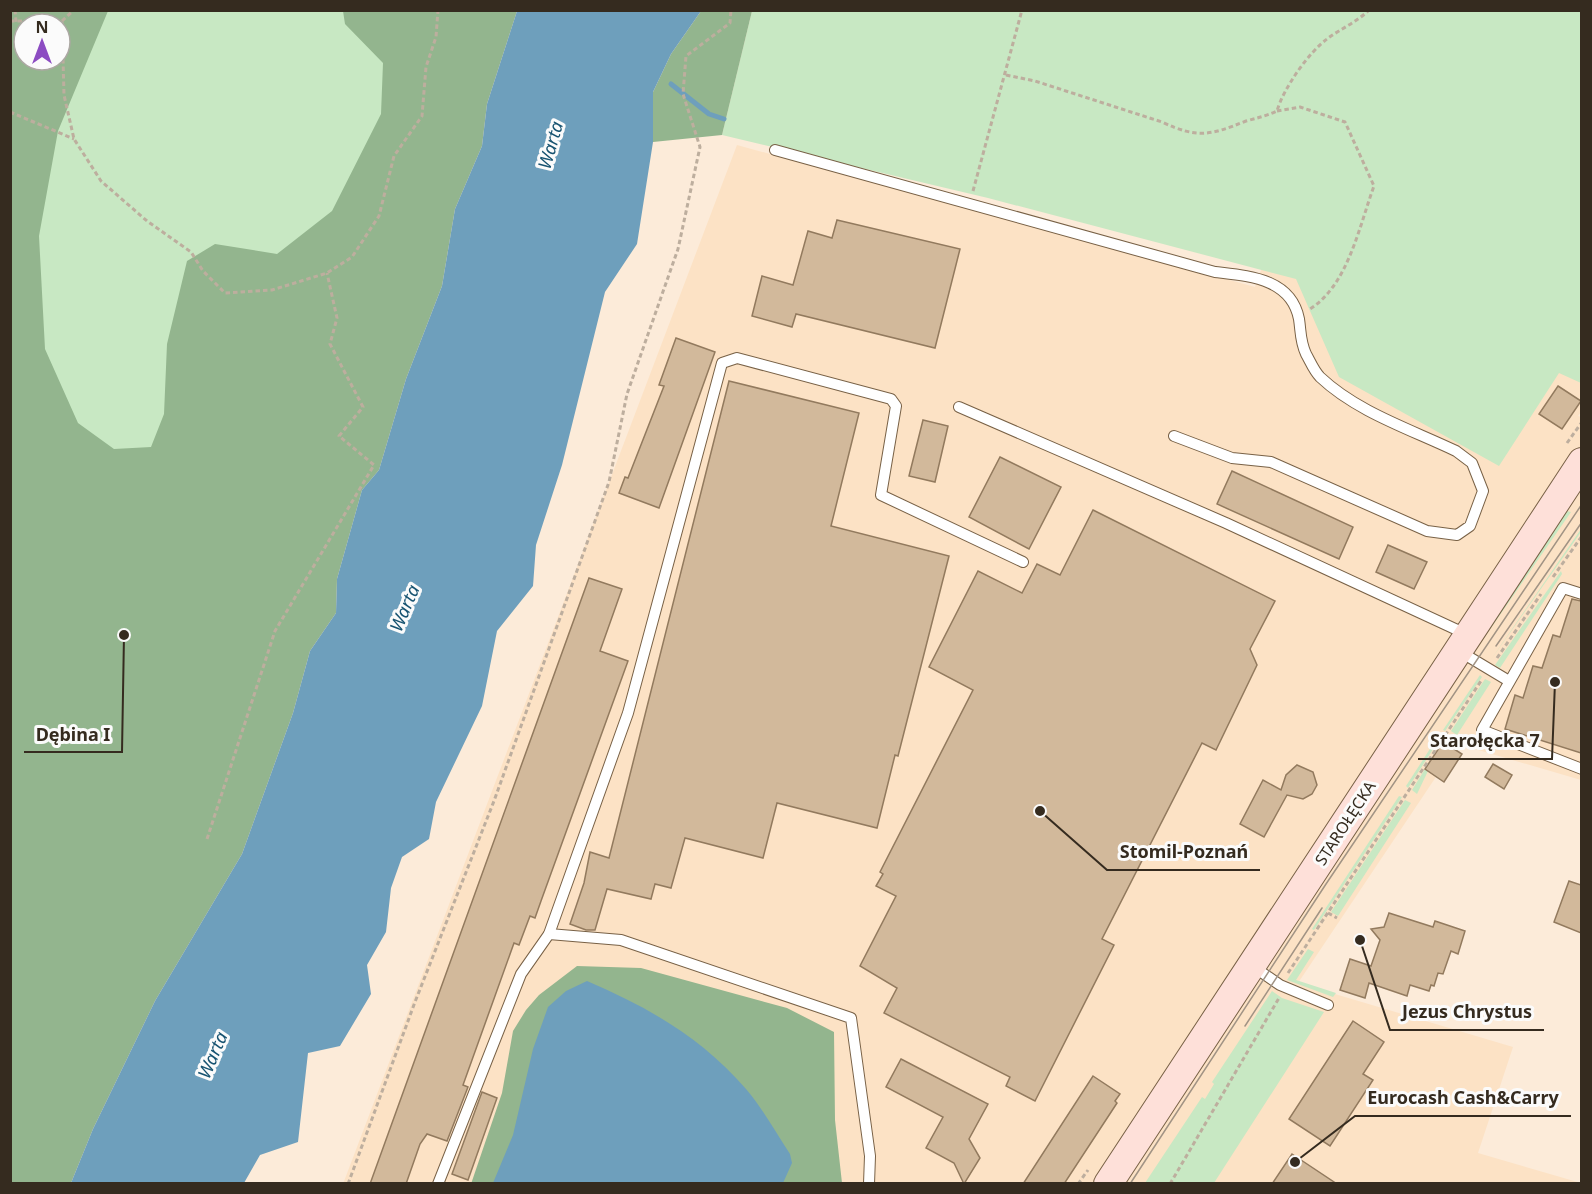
<svg xmlns="http://www.w3.org/2000/svg" width="1592" height="1194" font-family="'Noto Sans',sans-serif">
<rect width="100%" height="100%" fill="#fcebd9"/>
<path fill="#fce2c5" d="M1581 11 1582 411 1578 416 1582 417 1581 780 1458 744 1298 983 1513 1047 1478 1153 1581 1183 343 1184 737 145 1255 287 1331 72Z"/>
<g fill="#c8e8c3" fill-rule="evenodd">
<path d="M10 11H484L10 1141ZM24 24H60V60H24Z"/>
<path d="M752 11H1581V383L1559 373 1499 466 1339 377 1296 279 988 198 722 135Z"/>
<path d="M1562 510 1571 512 1475 651 1474 645Z"/>
<path d="M1581 529V532L1490 661Z"/>
<path d="M1561 571 1562 574 1500 668 1495 665Z"/>
<path d="M1480 675 1482 677 1445 731 1443 730Z"/>
<path d="M1485 679 1491 682 1457 735 1451 731Z"/>
<path d="M1437 738 1439 740 1408 788 1406 786Z"/>
<path d="M1425 769 1428 771 1417 794 1412 790Z"/>
<path d="M1399 796 1402 797 1314 930 1312 929Z"/>
<path d="M1405 800 1411 803 1338 916 1331 912Z"/>
<path d="M1308 949 1314 952 1296 980 1336 993 1333 997 1287 980Z"/>
<path d="M1272 991 1282 998 1324 1012 1214 1183H1145L1202 1097 1205 1099 1214 1084 1212 1082Z"/>
</g>
<g fill="#93b58e" fill-rule="evenodd">
<path d="M10 11H108L58 131 39 236 45 349 78 423 114 449 151 447 164 414 167 344 187 261 215 244 277 254 332 211 381 114 383 63 345 24 343 11H517L487 104 482 146 455 209 442 286 406 379 379 470 362 490 337 579 336 613 310 651 293 713 242 854 155 1001 93 1129 71 1183H11ZM24 24H60V60H24Z"/>
<path d="M701 11H752L722 135 653 142V92L671 54Z"/>
<path d="M577 966 641 968 787 1008 834 1032 835 1120 842 1183 471 1184 502 1093 513 1031 526 1010 539 995Z"/>
</g>
<g fill="#6e9fbc">
<path d="M517 11H701L671 54 653 92V142L637 244 605 292 562 465 536 545 533 586 497 631 482 706 436 802 429 839 402 857 391 888 386 932 367 965 371 994 340 1046 308 1053 298 1142 260 1155 244 1183H71L93 1129 155 1001 242 854 293 713 310 651 336 613 337 579 362 490 379 470 406 379 442 286 455 209 482 146 487 104Z"/>
<path d="M587 981C648 1007 702 1038 746 1089 763 1109 776 1133 790 1154L792 1163 783 1183H493L513 1135 533 1049 548 1007 566 991Z"/>
</g>
<g fill="none" stroke-linecap="round" stroke-linejoin="round">
<path stroke="#6e9fbc" stroke-width="5" d="M671 84 709 114 724 119"/>
</g>
<g fill="#d2b99b" stroke="#927a5e" stroke-width="1.5">
<path d="M837 220 960 249 935 348 796 314 792 327 752 316 762 276 793 285 808 231 832 238Z"/>
<path d="M676 338 715 352 659 508 619 493 625 477 628 478 664 386 659 385Z"/>
<path d="M729 381 859 413 831 526 949 556 898 756 895 755 877 828 777 803 763 858 685 838 671 888 655 884 651 899 607 889 595 930H586L570 924 584 883 590 852 609 858Z"/>
<path d="M1558 386 1581 401 1562 429 1539 414Z"/>
<path d="M923 420 948 426 935 482 909 476Z"/>
<path d="M1000 457 1061 487 1029 549 969 517Z"/>
<path d="M1232 471 1353 527 1339 559 1217 504Z"/>
<path d="M1093 510 1275 601 1250 649 1257 665 1216 750 1202 743 1102 939 1114 945 1035 1101 1006 1086 1010 1077 884 1013 897 988 860 966 896 896 876 886 883 874 880 872 973 690 929 667 978 571 1022 593 1037 564 1060 575Z"/>
<path d="M1388 545 1427 562 1414 589 1376 572Z"/>
<path d="M589 578 622 589 600 651 628 661 541 901 535 918 530 916 519 945 514 943 463 1085 468 1087 447 1141 427 1134 420 1144 406 1184H370Z"/>
<path d="M1572 599 1581 601V753L1505 729 1515 695 1523 698 1533 666 1542 668 1553 635 1560 637Z"/>
<path d="M1443 742 1462 754 1444 782 1425 769Z"/>
<path d="M1493 764 1512 775 1504 789 1485 777Z"/>
<path d="M1297 765 1313 772 1317 785 1312 794 1303 799 1287 795 1264 837 1240 824 1263 780 1281 790 1286 775Z"/>
<path d="M1569 881 1581 885V933L1554 922Z"/>
<path d="M1389 913 1433 927 1435 921 1465 931 1458 954 1451 951 1443 974 1438 973 1434 986 1431 985 1429 991 1410 985 1407 996 1369 983 1365 998 1340 990 1350 959 1371 966 1380 940 1371 929 1384 927Z"/>
<path d="M1353 1021 1384 1042 1363 1074 1373 1080 1330 1146 1289 1119Z"/>
<path d="M901 1059 988 1104 969 1139 980 1158 964 1184 954 1163 926 1148 943 1117 886 1087Z"/>
<path d="M1093 1076 1120 1094 1115 1101 1117 1103 1064 1184H1023Z"/>
<path d="M482 1092 497 1098 468 1180 452 1174Z"/>
<path d="M1292 1154 1337 1184H1272Z"/>
</g>
<g fill="none" stroke-linecap="round" stroke-linejoin="round">
<g stroke="#786146" stroke-width="12">
<g id="lane">
<path d="M775 150 1215 272C1248 276 1291 278 1299 319 1301 332 1300 341 1306 354 1310 361 1314 371 1320 377 1357 412 1410 429 1456 451L1472 463 1483 491 1470 526 1457 535 1427 531 1271 462 1232 458 1174 436"/>
<path d="M959 407 1226 523 1466 634"/>
<path d="M1582 594 1563 588 1482 730 1582 769"/>
<path d="M1459 651 1509 681"/>
<path d="M549 934 621 940 851 1018 870 1156 869 1184"/>
<path d="M1251 965 1280 985 1328 1005"/>
<path d="M438 1184 521 974 549 934 628 713 722 363 737 358 891 399 896 406 881 495 1023 562"/>
</g>
</g>
<g stroke="#786146" stroke-width="30">
<path id="secondary" d="M1108 1184 1582 462"/>
</g>
<g stroke="#bdae9e" stroke-width="3" stroke-dasharray="4.5 3" stroke-linecap="butt">
<path d="M15 10 16 22"/>
<path d="M1235 10H1256"/>
<path d="M10 21H62L64 95 74 139 101 181 147 221 191 252 203 271 225 293 272 290 327 273 352 257 379 216 394 156 422 116 426 67 436 37 438 10"/>
<path d="M62 21 74 10"/>
<path d="M1006 75 1035 81 1162 122C1198 139 1211 135 1246 121 1257 118 1266 116 1277 111 1283 89 1309 52 1327 39 1340 29 1357 22 1369 10"/>
<path d="M1277 111 1300 107 1345 122 1374 186C1359 227 1348 285 1310 309"/>
<path d="M10 112 74 139"/>
<path d="M973 191 1022 10"/>
<path d="M1567 443 1582 422"/>
<path d="M1553 577 1582 536"/>
<path d="M1497 658 1541 594"/>
<path d="M207 839 275 631 374 465 339 436 363 407 330 344 337 318 327 273"/>
<path d="M1328 913 1337 918"/>
<path d="M1288 973 1481 681"/>
<path d="M348 1184 415 1002 494 801 609 482 627 394 678 249 700 147 683 94 686 56 730 23 731 10"/>
<path d="M1078 1184 1088 1170"/>
<path d="M1170 1184 1279 998"/>
</g>
<use href="#lane" stroke="#fff" stroke-width="10"/>
<use href="#secondary" stroke="#fee0d9" stroke-width="28"/>
<g stroke="#a19384" stroke-width="1.5">
<path d="M1496 646 1582 522"/>
<path d="M1245 1026 1322 908"/>
<path d="M1130 1184 1326 884 1582 504"/>
</g>
</g>
<g text-anchor="middle" dominant-baseline="central" stroke-width="6" stroke-linejoin="round" paint-order="stroke">
<g font-size="16" fill="#352b1f" stroke="#fbfbfb">
<text transform="translate(1345 823) rotate(-57)">STAROŁĘCKA</text>
</g>
<g font-size="18" font-style="italic" fill="#175371" stroke="#fbfbfb">
<text transform="translate(550 145) rotate(-74)">Warta</text>
<text transform="translate(404 608) rotate(-67)">Warta</text>
<text transform="translate(212 1055) rotate(-67)">Warta</text>
</g>
</g>
<path fill="none" stroke="#352b1f" stroke-width="2" d="M124 635L122 752H24M1555 682L1552 759H1418M1040 811L1107 870H1260M1360 940L1390 1030H1544M1295 1162L1355 1116H1571"/>
<g fill="#352b1f" stroke="#fbfbfb" stroke-width="2">
<circle cx="124" cy="635" r="6"/>
<circle cx="1555" cy="682" r="6"/>
<circle cx="1040" cy="811" r="6"/>
<circle cx="1360" cy="940" r="6"/>
<circle cx="1295" cy="1162" r="6"/>
</g>
<g font-size="18" text-anchor="middle" font-weight="bold" fill="#352b1f" stroke="#fbfbfb" stroke-width="6" stroke-linejoin="round" paint-order="stroke">
<text x="73" y="741">Dębina I</text>
<text x="1485" y="747">Starołęcka 7</text>
<text x="1184" y="858">Stomil-Poznań</text>
<text x="1467" y="1018">Jezus Chrystus</text>
<text x="1463" y="1104">Eurocash Cash&amp;Carry</text>
</g>
<rect width="1592" height="1194" fill="none" stroke="#352b1f" stroke-width="24"/>
<g transform="translate(42 42)"><circle r="28" fill="#fbfbfb" stroke="#aca8a3" stroke-width="1.5"/>
<path d="M0-4.5L10 22L0 15L-10 22Z" fill="#8c4cc2"/>
<text y="-9" font-size="16" font-weight="bold" text-anchor="middle" fill="#352b1f">N</text>
</g>
</svg>
